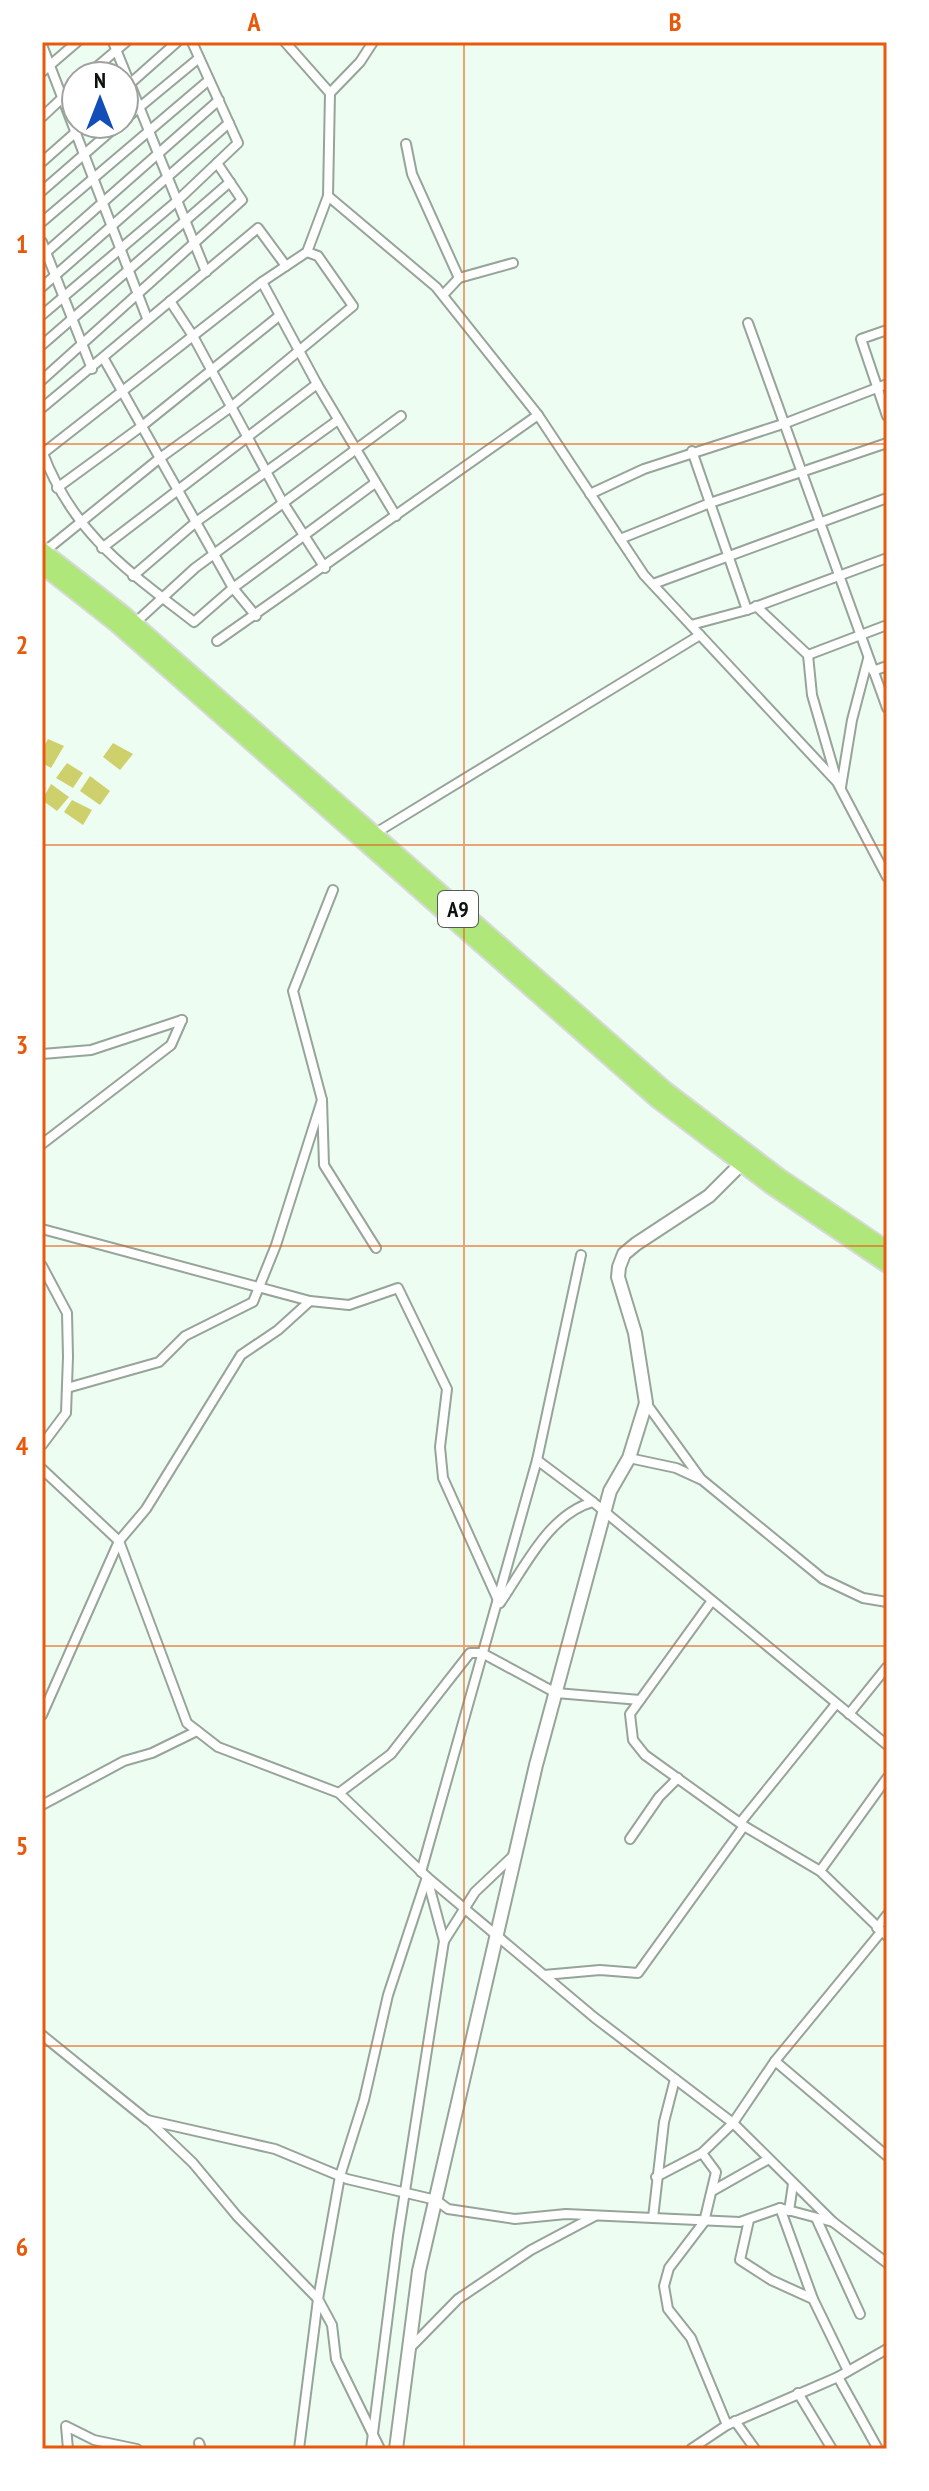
<svg xmlns="http://www.w3.org/2000/svg" width="929" height="2491" font-family="'PT Sans Narrow',sans-serif">
<rect width="100%" height="100%" fill="#eefdf2"/>
<g fill="#ced06c">
<path d="M48 739 64 746 51 768 42 763V750Z"/>
<path d="M113 743 133 754 120 770 103 757Z"/>
<path d="M67 763 83 773 73 788 56 778Z"/>
<path d="M90 776 110 791 100 805 80 791Z"/>
<path d="M51 784 69 797 57 811 42 800Z"/>
<path d="M72 800 92 810 83 825 64 812Z"/>
</g>
<g fill="none" stroke-linecap="round" stroke-linejoin="round">
<g stroke="#96a49a" stroke-width="12">
<g id="street">
<path d="M113 42 206 272"/>
<path d="M285 42 330 93 328 196 436 287 538 415 644 575 837 782 887 877"/>
<path d="M42 45 147 318"/>
<path d="M42 72 77 42"/>
<path d="M86 76 126 42"/>
<path d="M124 89 177 42"/>
<path d="M330 93 360 62 373 42"/>
<path d="M42 117 76 85"/>
<path d="M124 120 199 58"/>
<path d="M406 144 412 174 459 278"/>
<path d="M42 162 85 124"/>
<path d="M42 191 119 124"/>
<path d="M42 222 209 80"/>
<path d="M42 242 92 369"/>
<path d="M42 256 219 100"/>
<path d="M262 282 317 384 396 516"/>
<path d="M42 287 229 123"/>
<path d="M443 295 459 278 513 263"/>
<path d="M170 301 193 336 282 501 325 568"/>
<path d="M42 315 177 201 238 143 192 42"/>
<path d="M748 323 887 708"/>
<path d="M887 330 861 339 887 416"/>
<path d="M42 345 230 182"/>
<path d="M104 359 233 588 256 616"/>
<path d="M42 380 242 200 217 163"/>
<path d="M42 408 258 228 286 266"/>
<path d="M42 451C73 534 127 570 194 622L233 588 375 483"/>
<path d="M692 451 747 610"/>
<path d="M42 454 262 282 307 252 328 196"/>
<path d="M57 488 142 426 279 316"/>
<path d="M590 494 644 469 786 423 887 384"/>
<path d="M620 539 710 503 887 443"/>
<path d="M102 548 317 384"/>
<path d="M44 552 160 458 231 407 353 306 318 256 307 252"/>
<path d="M133 576 196 522 338 420"/>
<path d="M653 584 887 498"/>
<path d="M756 606 808 655 812 695 837 781"/>
<path d="M135 623 195 568 401 416"/>
<path d="M691 625 747 610 887 558"/>
<path d="M217 641 538 415"/>
<path d="M808 655 887 625"/>
<path d="M873 671 887 666"/>
<path d="M841 787 852 720 868 659"/>
<path d="M374 834 700 635"/>
<path d="M333 890 293 991 322 1100 324 1165 376 1248"/>
<path d="M42 1054 91 1050 182 1020"/>
<path d="M42 1144 171 1045 182 1020"/>
<path d="M42 1229 310 1301"/>
<path d="M42 1266 67 1313 68 1357 66 1413 42 1445"/>
<path d="M67 1388 159 1362 185 1336 253 1302 276 1245 322 1100"/>
<path d="M646 1403 701 1479 823 1579 863 1598 887 1602"/>
<path d="M629 1458 676 1468 700 1479"/>
<path d="M537 1460 593 1502"/>
<path d="M42 1469 119 1541 187 1723 218 1747 339 1793 427 1877 595 2018 733 2123 833 2222 887 2263"/>
<path d="M711 1602 630 1714 633 1740 645 1755 744 1826 820 1871 887 1936"/>
<path d="M500 1603C525 1567 549 1514 593 1502L887 1745"/>
<path d="M849 1714 887 1667"/>
<path d="M42 1715 119 1541 146 1509 241 1355 278 1330 310 1301 349 1305 398 1288 447 1389 440 1447 443 1478 498 1600"/>
<path d="M339 1793 391 1754 470 1653H482L556 1693 640 1700"/>
<path d="M42 1805 124 1761 152 1753 197 1731"/>
<path d="M740 1823 836 1704"/>
<path d="M630 1839 659 1797 678 1778"/>
<path d="M820 1871 887 1778"/>
<path d="M421 1872 537 1460 581 1255"/>
<path d="M877 1928 887 1915"/>
<path d="M444 1941 475 1892 513 1856"/>
<path d="M544 1975 600 1970 638 1973 744 1826"/>
<path d="M42 2035 147 2120 275 2149 347 2179 436 2200 448 2209 515 2219 566 2214 740 2222 780 2208 833 2222"/>
<path d="M775 2061 887 2156"/>
<path d="M148 2120 193 2163 237 2216 318 2299 332 2325 336 2359 380 2449"/>
<path d="M702 2153 716 2172 704 2222 669 2268 664 2286 668 2309 691 2338 727 2425"/>
<path d="M656 2177 702 2153 733 2123 775 2061 881 1932"/>
<path d="M714 2190 767 2160"/>
<path d="M780 2208 813 2299"/>
<path d="M789 2211 793 2184"/>
<path d="M653 2218 664 2122 675 2079"/>
<path d="M749 2220 740 2260 771 2280 813 2299 848 2371"/>
<path d="M817 2220 860 2314"/>
<path d="M409 2349 458 2299 531 2250 595 2216"/>
<path d="M838 2377 878 2449"/>
<path d="M798 2393 832 2449"/>
<path d="M735 2421 755 2449"/>
<path d="M199 2443 201 2449"/>
<path d="M68 2449 66 2426 94 2440 137 2449"/>
<path d="M299 2449 318 2299 340 2176 364 2100 388 1995 427 1877"/>
<path d="M371 2449 398 2236 444 1941 427 1878"/>
<path d="M691 2449 727 2425 838 2377 887 2349"/>
</g>
</g>
<g stroke="#96a49a" stroke-width="16">
<path id="secondary" d="M396 2449 419 2271 536 1765 610 1491 629 1458 646 1403 635 1333 618 1277 619 1267 624 1254 636 1244 709 1196 742 1163"/>
</g>
<g stroke="#d8d9d9" stroke-width="20">
<g id="highway">
<path d="M42 551 124 615 665 1090 779 1177 887 1250"/>
<path d="M42 565 117 624 657 1099 772 1186 887 1264"/>
</g>
</g>
<use href="#street" stroke="#fff" stroke-width="8"/>
<use href="#secondary" stroke="#fff" stroke-width="12"/>
<use href="#highway" stroke="#afe77a" stroke-width="16"/>
</g>
<path fill="none" stroke="#e8590c" stroke-width="2" stroke-opacity="0.55" d="M464 42V2449M42 444H887M42 845H887M42 1246H887M42 1646H887M42 2046H887"/>
<g text-anchor="middle" dominant-baseline="central" stroke-width="6" stroke-linejoin="round" paint-order="stroke">
<rect fill="#fff" stroke="#565a57" stroke-width="2" x="438" y="891" width="40" height="36" rx="6"/>
<g font-size="22" font-weight="bold" fill="#0e130f">
<text x="458" y="909">A9</text>
</g>
</g>
<rect width="929" height="2491" fill="none" stroke="#ffffff" stroke-width="88"/>
<g transform="translate(100 100)"><circle r="38" fill="#ffffff" stroke="#9fa19f" stroke-width="2"/>
<path d="M0-6L14 30L0 20L-14 30Z" fill="#124db9"/>
<text y="-12" font-size="22" font-weight="bold" text-anchor="middle" fill="#0e130f">N</text>
</g>
<rect x="44" y="44" width="841" height="2403" fill="none" stroke="#e8590c" stroke-width="3"/>
<g font-size="26" text-anchor="middle" font-weight="bold" fill="#e8590c">
<text x="254" y="31">A</text>
<text x="675" y="31">B</text>
<text x="22" y="253">1</text>
<text x="22" y="654">2</text>
<text x="22" y="1054">3</text>
<text x="22" y="1455">4</text>
<text x="22" y="1855">5</text>
<text x="22" y="2256">6</text>
</g>
</svg>
